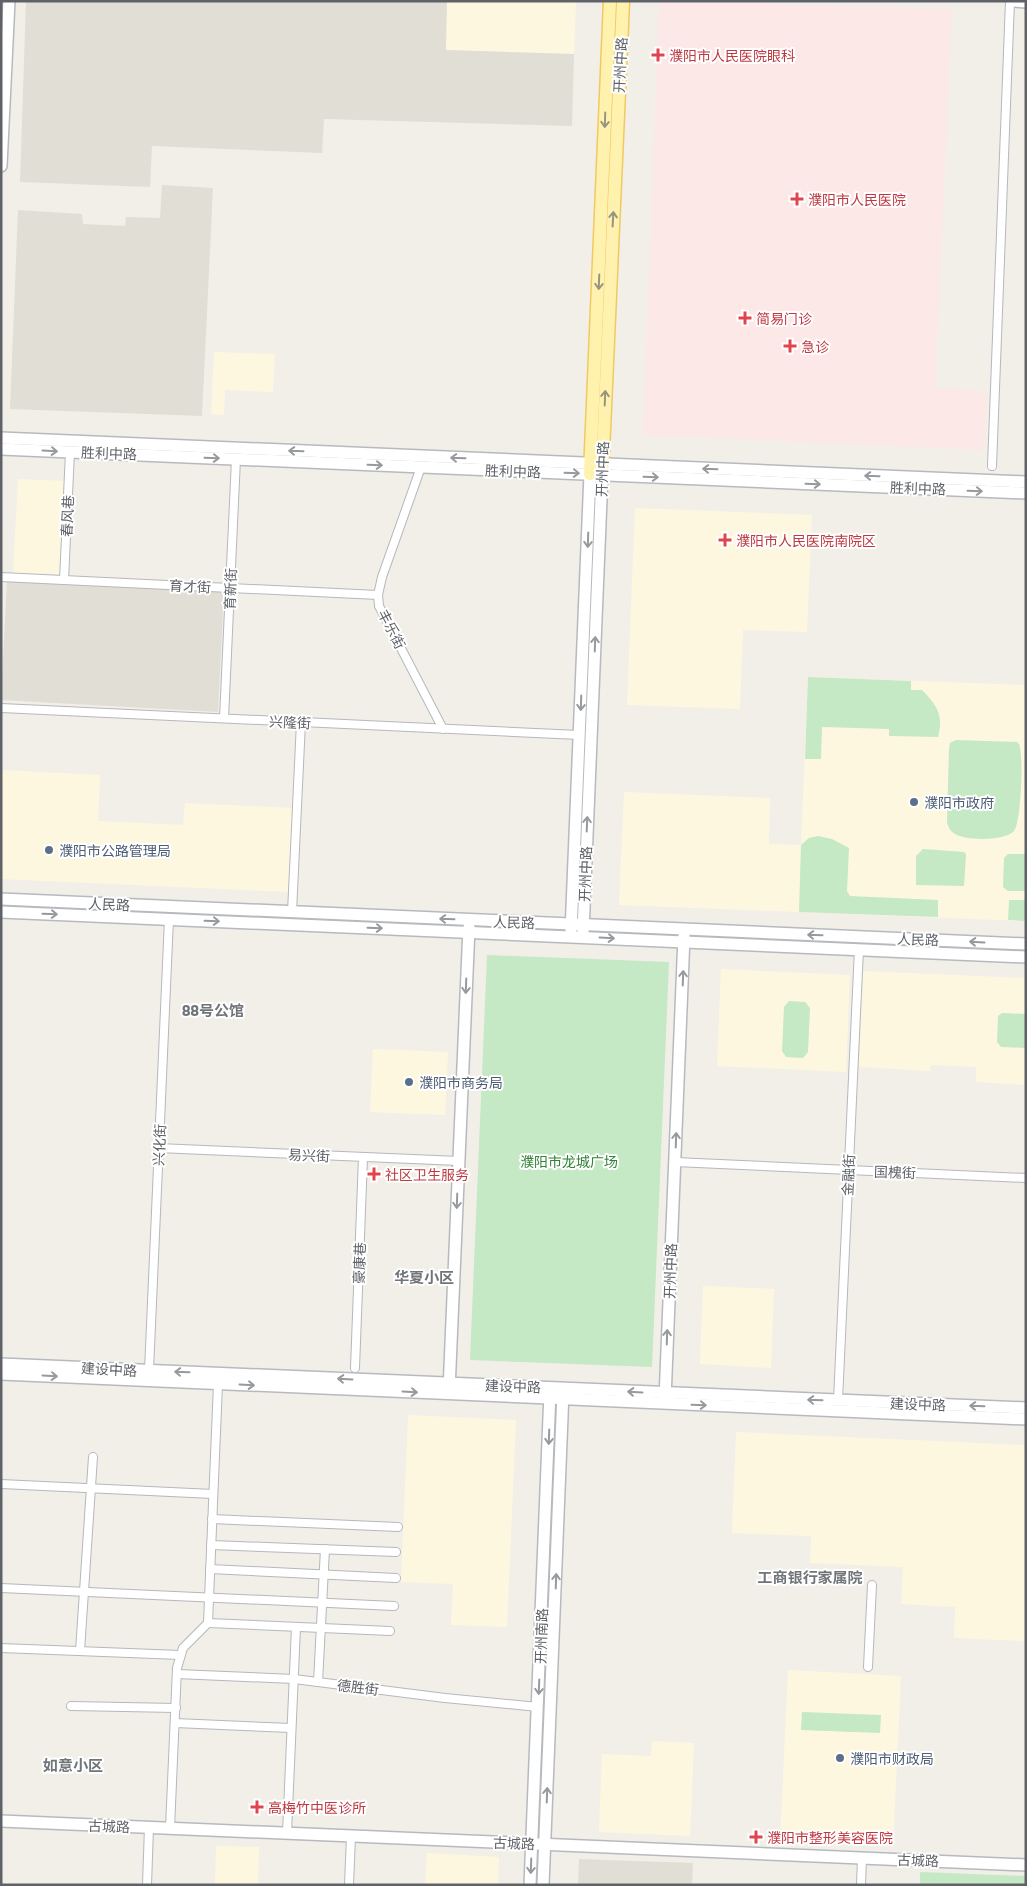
<svg xmlns="http://www.w3.org/2000/svg" width="1027" height="1886" font-family="'Titillium Web','Noto Sans SC',sans-serif">
<rect width="100%" height="100%" fill="#f1efe8"/>
<g fill="#fef7e0">
<path d="M447 1H576L574 54 445 50Z"/>
<path d="M214 352 275 354 273 392 225 390 224 415 211 414Z"/>
<path d="M18 479 66 481 61 575 13 573Z"/>
<path d="M635 508 812 515 807 632 743 630 740 709 627 705Z"/>
<path d="M808 677 1026 685V921L619 905 624 792 770 798 769 844 801 845Z"/>
<path d="M1 770 100 775 98 821 183 825 185 803 294 808 290 892 1 879Z"/>
<path d="M721 969 850 975 846 1072 717 1066Z"/>
<path d="M863 971 1026 978V1085L976 1082V1067L931 1065 930 1071 859 1067Z"/>
<path d="M373 1049 448 1052 445 1115 370 1112Z"/>
<path d="M703 1286 774 1289 771 1368 700 1364Z"/>
<path d="M408 1415 516 1420 507 1627 451 1625 453 1584 401 1582Z"/>
<path d="M736 1432 1026 1445V1641L954 1638 955 1607 901 1604 903 1567 810 1563 811 1536 732 1533Z"/>
<path d="M788 1670 901 1676 893 1846 780 1841Z"/>
<path d="M652 1741 694 1743 690 1836 599 1832 602 1754 651 1756Z"/>
<path d="M216 1846 259 1847 258 1885H215Z"/>
<path d="M427 1853 499 1857 498 1885H425Z"/>
</g>
<g fill="#e1ded6">
<path d="M26 1H447L446 50 574 54 572 126 324 119 322 153 152 146 150 187 20 182Z"/>
<path d="M162 185 213 188 202 416 10 409 18 210 82 214 83 224 125 226 126 217 160 218Z"/>
<path d="M7 579 224 590 218 712 1 700Z"/>
<path d="M579 1859 693 1863 692 1885H578Z"/>
</g>
<path fill="#fce8e6" d="M659 1 952 9 935 388 987 391 984 450 643 435Z"/>
<g fill="#c5e8c5">
<path d="M808 677 911 681V690H922C937 705 944 716 938 737L889 736V729L822 727 821 759H805Z"/>
<path d="M956 740 1017 742 1019 744C1024 754 1021 823 1014 831 1005 841 967 841 955 834 951 832 948 827 947 822L949 749 950 743Z"/>
<path d="M818 836 832 839 849 848 847 891 850 896 938 900V917L799 912 801 845 809 838Z"/>
<path d="M923 849 964 852 966 854 964 886 916 885V856Z"/>
<path d="M1008 854H1026V891H1008L1003 887 1004 858Z"/>
<path d="M1009 900H1026V921L1008 920Z"/>
<path d="M487 955 669 962 652 1367 470 1360Z"/>
<path d="M789 1001 805 1002 810 1008 808 1052 803 1058 786 1057 782 1051 784 1007Z"/>
<path d="M1002 1013 1026 1014V1048L1001 1047 997 1042 998 1016Z"/>
<path d="M802 1712 881 1715 880 1733 801 1730Z"/>
<path d="M920 1872 1026 1876V1885H920Z"/>
</g>
<g fill="none" stroke-linecap="round" stroke-linejoin="round">
<g stroke="#b5b8bc" stroke-width="10">
<g id="street">
<path d="M992 466 1010 1"/>
<path d="M421 467 382 577 378 595 379 606 443 729"/>
<path d="M1 577 378 595"/>
<path d="M64 580 70 452"/>
<path d="M1 708 579 735"/>
<path d="M224 718 236 459"/>
<path d="M292 912 301 722"/>
<path d="M158 1148 459 1161"/>
<path d="M675 1162 1026 1178"/>
<path d="M355 1368 363 1157"/>
<path d="M149 1370 169 919"/>
<path d="M838 1400 859 949"/>
<path d="M1 1484 213 1494"/>
<path d="M212 1519 398 1527"/>
<path d="M211 1545 396 1552"/>
<path d="M210 1569 396 1578"/>
<path d="M1 1588 394 1606"/>
<path d="M208 1623 390 1631"/>
<path d="M1 1648 180 1655"/>
<path d="M80 1651 93 1457"/>
<path d="M868 1667 872 1585"/>
<path d="M177 1674 294 1679 445 1698 538 1707"/>
<path d="M318 1682 325 1549"/>
<path d="M71 1706 176 1708"/>
<path d="M175 1723 291 1728"/>
<path d="M170 1828 177 1668 183 1648 208 1623 218 1384"/>
<path d="M287 1833 296 1627"/>
<path d="M147 1885 149 1827"/>
<path d="M349 1885 351 1836"/>
<path d="M861 1885 862 1858"/>
</g>
</g>
<g stroke="#b6babf" stroke-width="14">
<g id="secondary">
<path d="M1014 1 1026 2"/>
<path d="M1 166 9 1"/>
<path d="M1 438 1026 482"/>
<path d="M1 449 1026 493"/>
<path d="M1 899 1026 944"/>
<path d="M1 912 1026 957"/>
<path d="M571 932 590 474"/>
<path d="M583 932 602 475"/>
<path d="M1 1364 1026 1408"/>
<path d="M1 1374 1026 1419"/>
<path d="M449 1390 469 927"/>
<path d="M665 1399 684 936"/>
<path d="M1 1821 1026 1865"/>
<path d="M530 1885 550 1392"/>
<path d="M543 1885 563 1392"/>
</g>
</g>
<g stroke="#f2c960" stroke-width="15">
<g id="primary">
<path d="M590 474 610 1"/>
<path d="M602 475 623 1"/>
</g>
</g>
<use href="#street" stroke="#fff" stroke-width="8"/>
<use href="#secondary" stroke="#fff" stroke-width="11"/>
<use href="#primary" stroke="#fff2af" stroke-width="12"/>
</g>
<defs><path id="oneway-shaft" d="M-6 0H5M1.5-3L5.5 0L1.5 3" fill="none" stroke-width="1.6" stroke-linecap="round" stroke-linejoin="round" transform="scale(1.25)"/></defs>
<g stroke="#979581">
<use href="#oneway-shaft" transform="translate(605 120) rotate(92)"/>
<use href="#oneway-shaft" transform="translate(613 219) rotate(-87)"/>
<use href="#oneway-shaft" transform="translate(599 282) rotate(92)"/>
<use href="#oneway-shaft" transform="translate(605 398) rotate(-88)"/>
</g>
<g stroke="#979a9d">
<use href="#oneway-shaft" transform="translate(50 451) rotate(3)"/>
<use href="#oneway-shaft" transform="translate(296 451) rotate(-178)"/>
<use href="#oneway-shaft" transform="translate(212 458) rotate(2)"/>
<use href="#oneway-shaft" transform="translate(458 458) rotate(-178)"/>
<use href="#oneway-shaft" transform="translate(375 465) rotate(2)"/>
<use href="#oneway-shaft" transform="translate(710 469) rotate(-178)"/>
<use href="#oneway-shaft" transform="translate(572 473) rotate(2)"/>
<use href="#oneway-shaft" transform="translate(872 476) rotate(-178)"/>
<use href="#oneway-shaft" transform="translate(651 477) rotate(2)"/>
<use href="#oneway-shaft" transform="translate(813 484) rotate(2)"/>
<use href="#oneway-shaft" transform="translate(975 491) rotate(2)"/>
<use href="#oneway-shaft" transform="translate(588 540) rotate(92)"/>
<use href="#oneway-shaft" transform="translate(595 644) rotate(-88)"/>
<use href="#oneway-shaft" transform="translate(581 703) rotate(92)"/>
<use href="#oneway-shaft" transform="translate(587 824) rotate(-88)"/>
<use href="#oneway-shaft" transform="translate(50 914) rotate(2)"/>
<use href="#oneway-shaft" transform="translate(447 919) rotate(-178)"/>
<use href="#oneway-shaft" transform="translate(212 921) rotate(2)"/>
<use href="#oneway-shaft" transform="translate(375 928) rotate(2)"/>
<use href="#oneway-shaft" transform="translate(815 935) rotate(-178)"/>
<use href="#oneway-shaft" transform="translate(607 938) rotate(3)"/>
<use href="#oneway-shaft" transform="translate(977 942) rotate(-177)"/>
<use href="#oneway-shaft" transform="translate(683 978) rotate(-88)"/>
<use href="#oneway-shaft" transform="translate(466 986) rotate(92)"/>
<use href="#oneway-shaft" transform="translate(676 1140) rotate(-88)"/>
<use href="#oneway-shaft" transform="translate(457 1201) rotate(92)"/>
<use href="#oneway-shaft" transform="translate(667 1337) rotate(-88)"/>
<use href="#oneway-shaft" transform="translate(182 1372) rotate(-178)"/>
<use href="#oneway-shaft" transform="translate(50 1376) rotate(3)"/>
<use href="#oneway-shaft" transform="translate(345 1379) rotate(-177)"/>
<use href="#oneway-shaft" transform="translate(247 1385) rotate(3)"/>
<use href="#oneway-shaft" transform="translate(410 1392) rotate(3)"/>
<use href="#oneway-shaft" transform="translate(635 1392) rotate(-177)"/>
<use href="#oneway-shaft" transform="translate(815 1400) rotate(-178)"/>
<use href="#oneway-shaft" transform="translate(699 1405) rotate(2)"/>
<use href="#oneway-shaft" transform="translate(977 1406) rotate(-178)"/>
<use href="#oneway-shaft" transform="translate(549 1437) rotate(92)"/>
<use href="#oneway-shaft" transform="translate(556 1581) rotate(-88)"/>
<use href="#oneway-shaft" transform="translate(539 1687) rotate(92)"/>
<use href="#oneway-shaft" transform="translate(547 1795) rotate(-88)"/>
<use href="#oneway-shaft" transform="translate(531 1866) rotate(92)"/>
</g>
<g fill="#e0444e" stroke="#fff" stroke-width="2">
<path d="M655.5 47.5h5v5h5v5h-5v5h-5v-5h-5v-5h5z"/>
<path d="M794.5 191.5h5v5h5v5h-5v5h-5v-5h-5v-5h5z"/>
<path d="M742.5 310.5h5v5h5v5h-5v5h-5v-5h-5v-5h5z"/>
<path d="M787.5 338.5h5v5h5v5h-5v5h-5v-5h-5v-5h5z"/>
<path d="M722.5 532.5h5v5h5v5h-5v5h-5v-5h-5v-5h5z"/>
<path d="M371.5 1166.5h5v5h5v5h-5v5h-5v-5h-5v-5h5z"/>
<path d="M254.5 1799.5h5v5h5v5h-5v5h-5v-5h-5v-5h5z"/>
<path d="M753.5 1829.5h5v5h5v5h-5v5h-5v-5h-5v-5h5z"/>
</g>
<g fill="#5c6f8a" stroke="#fff" stroke-width="2">
<circle cx="914" cy="802" r="5"/>
<circle cx="49" cy="850" r="5"/>
<circle cx="409" cy="1082" r="5"/>
<circle cx="840" cy="1758" r="5"/>
</g>
<g text-anchor="middle" dominant-baseline="central" stroke-width="4" stroke-linejoin="round" paint-order="stroke">
<g font-size="14" fill="#be3a42" stroke="#fff" text-anchor="start">
<text x="669" y="55">濮阳市人民医院眼科</text>
<text x="808" y="199">濮阳市人民医院</text>
<text x="756" y="318">简易门诊</text>
<text x="801" y="346">急诊</text>
<text x="736" y="540">濮阳市人民医院南院区</text>
<text x="385" y="1174">社区卫生服务</text>
<text x="268" y="1807">高梅竹中医诊所</text>
<text x="767" y="1837">濮阳市整形美容医院</text>
</g>
<g font-size="14" fill="#5f6368" stroke="#fff">
<text transform="translate(620 65) rotate(-87)">开州中路</text>
<text transform="translate(109 453) rotate(2)">胜利中路</text>
<text transform="translate(602 469) rotate(-88)">开州中路</text>
<text transform="translate(513 471) rotate(2)">胜利中路</text>
<text transform="translate(918 488) rotate(2)">胜利中路</text>
<text transform="translate(67 516) rotate(-87)">春风巷</text>
<text transform="translate(190 586) rotate(3)">育才街</text>
<text transform="translate(230 589) rotate(-88)">育新街</text>
<text transform="translate(392 629) rotate(63)">丰乐街</text>
<text transform="translate(290 722) rotate(3)">兴隆街</text>
<text transform="translate(585 874) rotate(-88)">开州中路</text>
<text transform="translate(109 904) rotate(3)">人民路</text>
<text transform="translate(514 922) rotate(2)">人民路</text>
<text transform="translate(918 939) rotate(2)">人民路</text>
<text transform="translate(159 1145) rotate(-87)">兴化街</text>
<text transform="translate(309 1155) rotate(3)">易兴街</text>
<text transform="translate(895 1172) rotate(2)">国槐街</text>
<text transform="translate(848 1175) rotate(-87)">金融街</text>
<text transform="translate(359 1263) rotate(-88)">豪康巷</text>
<text transform="translate(670 1271) rotate(-88)">开州中路</text>
<text transform="translate(109 1369) rotate(3)">建设中路</text>
<text transform="translate(513 1386) rotate(2)">建设中路</text>
<text transform="translate(918 1404) rotate(2)">建设中路</text>
<text transform="translate(541 1636) rotate(-88)">开州南路</text>
<text transform="translate(358 1687) rotate(7)">德胜街</text>
<text transform="translate(109 1826) rotate(2)">古城路</text>
<text transform="translate(514 1843) rotate(2)">古城路</text>
<text transform="translate(918 1860) rotate(2)">古城路</text>
</g>
<g font-size="14" fill="#4e5e75" stroke="#fff" text-anchor="start">
<text x="924" y="802">濮阳市政府</text>
<text x="59" y="850">濮阳市公路管理局</text>
<text x="419" y="1082">濮阳市商务局</text>
<text x="850" y="1758">濮阳市财政局</text>
</g>
<g font-size="14" fill="#348238" stroke="#fff">
<text x="569" y="1161">濮阳市龙城广场</text>
</g>
<g font-size="15" font-weight="bold" fill="#70757a" stroke="#fff">
<text x="213" y="1010">88号公馆</text>
<text x="424" y="1277">华夏小区</text>
<text x="810" y="1577">工商银行家属院</text>
<text x="73" y="1765">如意小区</text>
</g>
</g>
<rect width="1027" height="1886" fill="none" stroke="#5f6368" stroke-width="5"/>
</svg>
